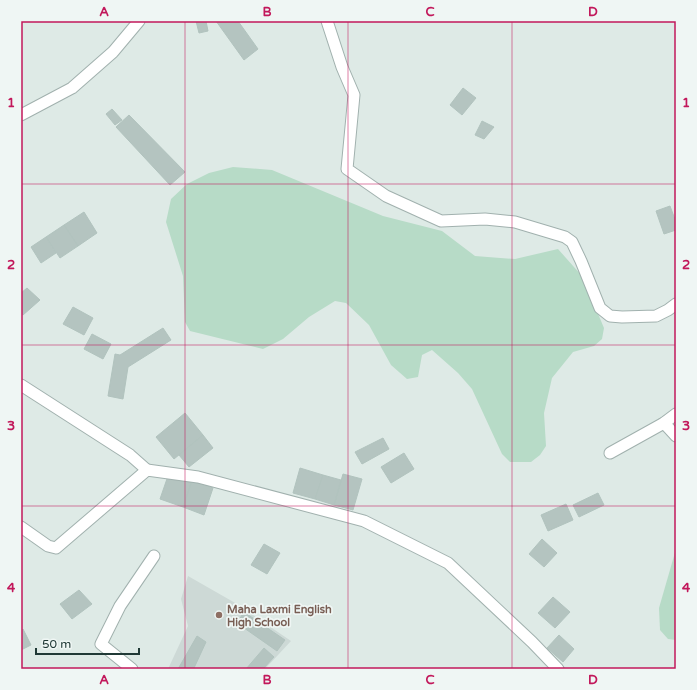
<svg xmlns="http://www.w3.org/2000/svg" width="697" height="690" font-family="'Varela Round',sans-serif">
<rect width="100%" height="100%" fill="#deeae6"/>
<path fill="#cdd9d6" d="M188 576 237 604 291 641 265 669H168L188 626 181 599Z"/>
<g fill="#b7dbc7">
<path d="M233 167 272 170 383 216 442 231 475 256 515 259 558 249 582 276 604 328 602 339 594 346 573 352 552 378 544 413 546 446 540 455 531 462H510L502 454 472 389 458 373 432 350 422 355 418 377 407 379 391 365 369 325 346 303 335 301 309 317 283 339 263 349 190 331 185 322 183 276 166 222 171 199 187 184 209 173Z"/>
<path d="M676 549V640L668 639 660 630 659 608Z"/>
</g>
<g fill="#b4c4c0" stroke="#b1c3be">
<path d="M196 21H206L208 31 199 33Z"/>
<path d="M216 21H238L258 49 244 60Z"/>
<path d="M463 88 476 98 462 115 450 105Z"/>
<path d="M112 109 122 120 115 125 106 114Z"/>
<path d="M129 115 185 172 170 185 116 127Z"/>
<path d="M482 121 494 127 484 139 475 135Z"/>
<path d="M670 206 676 222V230L664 234 656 211Z"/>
<path d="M84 212 97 233 78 246 64 225Z"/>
<path d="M64 225 78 246 60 258 46 237Z"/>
<path d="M46 237 56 253 41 263 31 247Z"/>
<path d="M27 288 40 300 23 315 21 314V293Z"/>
<path d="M73 307 93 318 84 335 63 324Z"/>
<path d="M163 328 171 340 128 367 123 399 108 396 115 354 120 355Z"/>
<path d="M92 334 111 344 103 359 84 349Z"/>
<path d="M185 413 203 435 174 459 156 437Z"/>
<path d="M203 435 213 448 189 467 179 455Z"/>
<path d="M383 438 389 449 362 464 355 452Z"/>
<path d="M404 453 414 469 391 483 381 467Z"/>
<path d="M300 468 323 475 315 499 293 493Z"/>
<path d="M169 473 192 481 183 507 160 499Z"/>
<path d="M343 474 362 479 353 510 334 505Z"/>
<path d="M323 475 341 480 334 505 315 499Z"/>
<path d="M192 481 213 488 204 515 183 507Z"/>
<path d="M598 493 604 505 579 517 573 505Z"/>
<path d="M566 504 573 520 548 531 541 515Z"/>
<path d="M542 539 557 553 544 567 529 554Z"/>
<path d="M264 544 280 553 267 574 251 565Z"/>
<path d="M79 590 92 604 72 619 60 604Z"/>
<path d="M553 597 570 612 555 628 538 613Z"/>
<path d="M244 612 285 640 277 651 237 623Z"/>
<path d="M23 629 31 645 21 650V631Z"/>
<path d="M559 635 574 649 563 662 547 648Z"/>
<path d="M197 636 206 642 194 668 195 669H178Z"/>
<path d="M264 648 274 657 263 669H246Z"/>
</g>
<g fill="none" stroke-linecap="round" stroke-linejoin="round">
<g stroke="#a1b1ae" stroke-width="13">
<g id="street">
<path d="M327 21 342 67 354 95 347 169 386 196 441 221 485 219 515 222 565 237 572 242 581 261 600 308 610 316 622 317 656 316 668 310 676 304"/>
<path d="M21 115 72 88 113 52 139 21"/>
<path d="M21 385 130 455 147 470"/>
<path d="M664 423 676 436"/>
<path d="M610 453 664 423 676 414"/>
<path d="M21 527 48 546 56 548 147 470 198 477 364 521 448 563 532 642 558 669"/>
<path d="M132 669 101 644 120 606 154 556"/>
</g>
</g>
<use href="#street" stroke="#fff" stroke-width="11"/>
</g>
<path fill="none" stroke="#c2185b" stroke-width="1" stroke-opacity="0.55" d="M185 21V669M348 21V669M512 21V669M21 184H676M21 345H676M21 506H676"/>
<circle fill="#8d6e63" stroke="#eff6f4" stroke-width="1.5" cx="219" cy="615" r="4"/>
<g text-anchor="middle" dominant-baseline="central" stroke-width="3.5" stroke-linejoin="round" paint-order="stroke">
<g font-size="11" font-weight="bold" fill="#785e54" stroke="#eff6f4" text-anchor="start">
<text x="227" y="609">Maha Laxmi English<tspan x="227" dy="13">High School</tspan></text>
</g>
</g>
<rect width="697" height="690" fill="none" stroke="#eff6f4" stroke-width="44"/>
<path d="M36 648v6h103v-6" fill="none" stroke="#203936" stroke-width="2"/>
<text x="42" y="648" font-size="12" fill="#203936" stroke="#eff6f4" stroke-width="3" paint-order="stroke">50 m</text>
<rect x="22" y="22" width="653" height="646" fill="none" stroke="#c2185b" stroke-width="1.5"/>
<g font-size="13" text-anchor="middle" font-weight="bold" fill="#c2185b">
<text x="104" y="16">A</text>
<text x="267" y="16">B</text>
<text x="430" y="16">C</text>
<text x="593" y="16">D</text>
<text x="11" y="107">1</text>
<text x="686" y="107">1</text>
<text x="11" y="269">2</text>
<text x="686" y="269">2</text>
<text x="11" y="430">3</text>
<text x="686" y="430">3</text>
<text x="11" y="592">4</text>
<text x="686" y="592">4</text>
<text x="104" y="684">A</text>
<text x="267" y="684">B</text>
<text x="430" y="684">C</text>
<text x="593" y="684">D</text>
</g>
</svg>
